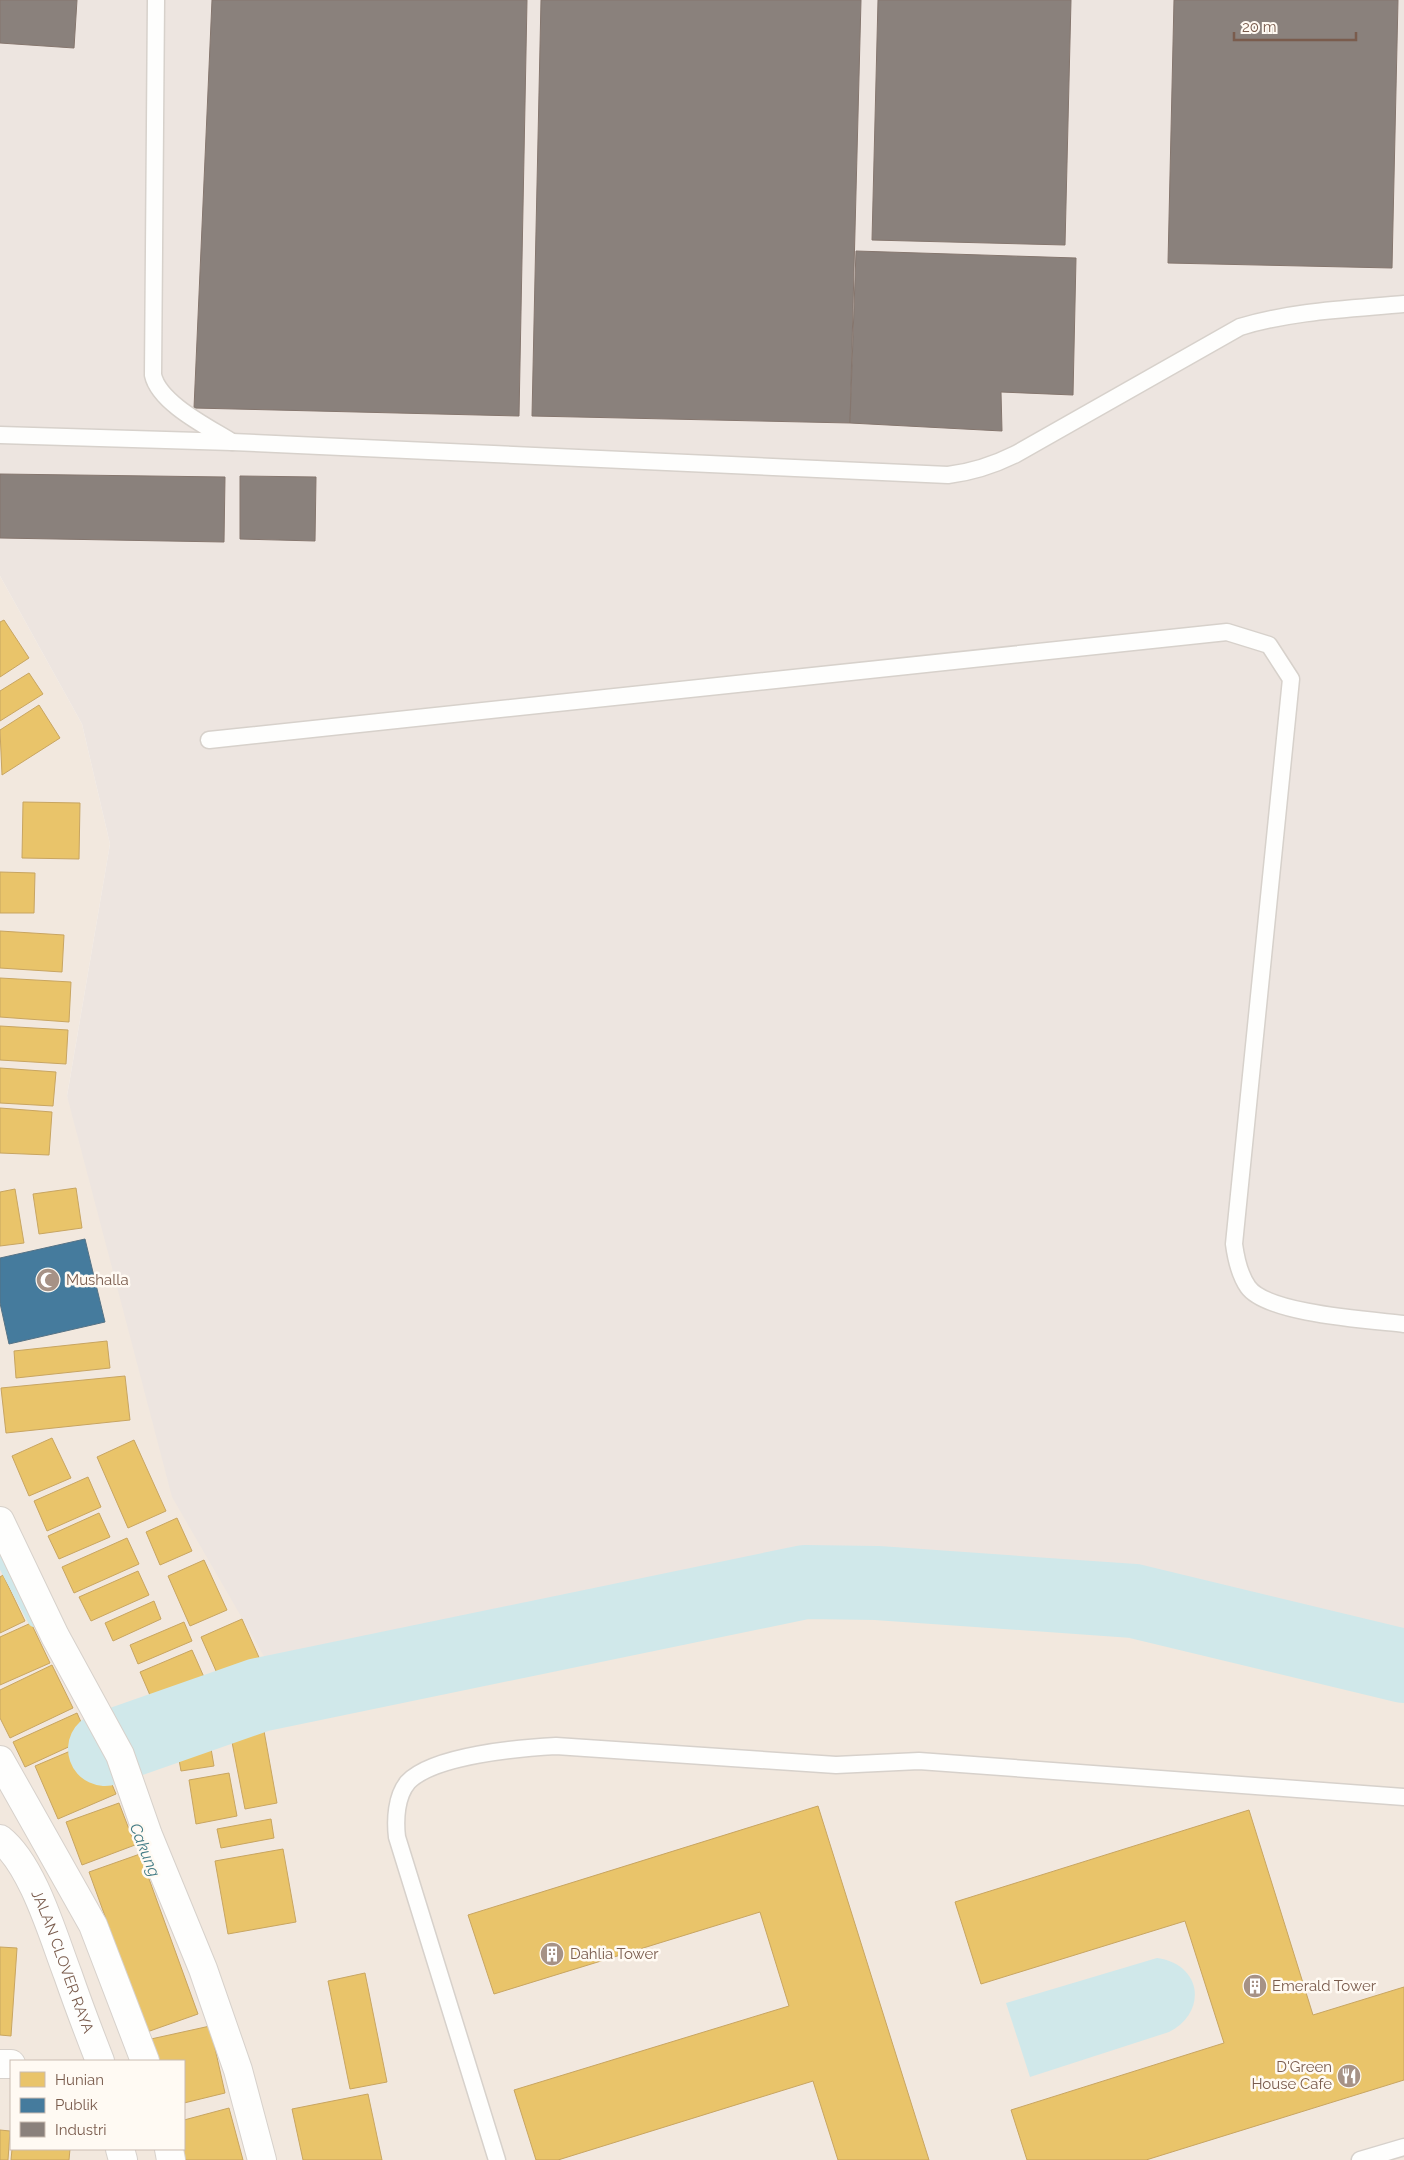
<svg xmlns="http://www.w3.org/2000/svg" width="1404" height="2160" font-family="Raleway,sans-serif">
<rect width="100%" height="100%" fill="#f9f5f0"/>
<path fill="#f2e8de" fill-rule="evenodd" d="M0 576 82 724 110 844 67 1096 287 1696 812 1600 1177 1631 1404 1698V2160H0ZM11 2061H184V2149H11Z"/>
<path fill="#ede5e0" d="M0 0H1404V1698L1177 1631 812 1600 287 1696 172 1497 67 1096 110 844 82 724 0 576Z"/>
<path fill="#d0e8ea" d="M1157 1958C1202 1964 1208 2012 1169 2032L1030 2077 1006 2003Z"/>
<g fill="#e9c46a" stroke="#c8a561">
<path d="M4 620 29 658 0 677V622Z"/>
<path d="M29 673 43 694 0 721V691Z"/>
<path d="M39 705 60 738 2 775 0 730Z"/>
<path d="M23 802 80 803 79 859 22 858Z"/>
<path d="M0 872 35 873 34 913H0Z"/>
<path d="M0 931 64 935 62 972 0 968Z"/>
<path d="M0 978 71 982 69 1022 0 1017Z"/>
<path d="M0 1026 68 1030 66 1064 0 1060Z"/>
<path d="M0 1068 56 1072 53 1106 0 1103Z"/>
<path d="M0 1108 52 1112 49 1155 0 1153Z"/>
<path d="M76 1188 82 1228 39 1234 33 1194Z"/>
<path d="M15 1189 24 1243 0 1246V1192Z"/>
<path d="M107 1341 110 1368 16 1378 14 1351Z"/>
<path d="M125 1376 130 1420 6 1433 1 1388Z"/>
<path d="M52 1438 71 1478 29 1496 12 1456Z"/>
<path d="M134 1440 166 1511 128 1528 97 1457Z"/>
<path d="M88 1477 101 1507 47 1531 34 1501Z"/>
<path d="M99 1513 110 1537 59 1559 48 1536Z"/>
<path d="M177 1518 192 1551 160 1565 146 1532Z"/>
<path d="M127 1538 139 1564 74 1593 62 1567Z"/>
<path d="M204 1560 227 1610 190 1626 168 1576Z"/>
<path d="M138 1571 149 1595 91 1621 79 1597Z"/>
<path d="M3 1575 25 1621 0 1633V1577Z"/>
<path d="M154 1601 161 1619 113 1641 105 1623Z"/>
<path d="M242 1619 265 1671 224 1689 201 1637Z"/>
<path d="M184 1622 192 1641 138 1664 130 1645Z"/>
<path d="M31 1623 50 1663 0 1685V1637Z"/>
<path d="M192 1650 211 1693 159 1716 140 1672Z"/>
<path d="M52 1665 73 1708 10 1738 0 1718V1690Z"/>
<path d="M77 1713 88 1738 25 1767 13 1742Z"/>
<path d="M208 1731 214 1766 181 1771 175 1737Z"/>
<path d="M264 1731 277 1803 245 1809 231 1737Z"/>
<path d="M94 1741 116 1794 58 1819 35 1766Z"/>
<path d="M229 1773 237 1816 196 1824 189 1780Z"/>
<path d="M119 1803 135 1845 82 1865 66 1822Z"/>
<path d="M818 1806 929 2160H838L813 2081 558 2160H536L514 2090 789 2006 760 1912 494 1994 468 1915Z"/>
<path d="M1249 1810 1313 2015 1404 1987V2080L1146 2160H1027L1011 2110 1224 2043 1185 1921 981 1984 955 1902Z"/>
<path d="M271 1819 274 1838 221 1848 217 1829Z"/>
<path d="M283 1849 296 1922 228 1934 215 1861Z"/>
<path d="M140 1854 198 2014 147 2032 89 1872Z"/>
<path d="M0 1947 17 1948 11 2036 0 2035Z"/>
<path d="M365 1973 387 2082 350 2089 328 1981Z"/>
<path d="M210 2026 225 2093 184 2103V2061H156L151 2039Z"/>
<path d="M368 2094 382 2160H303L292 2109Z"/>
<path d="M229 2108 243 2160H180L177 2149H184V2120Z"/>
<path d="M0 2130 10 2131 8 2160H0Z"/>
<path d="M12 2149H70L69 2160H11Z"/>
</g>
<path fill="#457b9d" stroke="#557285" d="M85 1239 105 1322 9 1344 0 1303V1258Z"/>
<g fill="#8a817c" stroke="#85766e">
<path d="M0 0H77L74 48 0 43Z"/>
<path d="M212 0H527L519 416 194 408Z"/>
<path d="M541 0H861L850 423 532 416Z"/>
<path d="M878 0H1071L1065 245 872 240Z"/>
<path d="M1174 0H1398L1392 268 1168 263Z"/>
<path d="M856 251 1076 258 1073 395 1001 392 1002 431 850 423Z"/>
<path d="M0 474 225 477 224 542 0 538Z"/>
<path d="M240 476 316 477 315 541 240 539Z"/>
</g>
<g fill="none" stroke-linecap="round" stroke-linejoin="round">
<path stroke="#d0e8ea" stroke-width="12" d="M0 1557 34 1621"/>
<path stroke="#d0e8ea" stroke-width="74" d="M105 1749 259 1695 805 1582 877 1583 1134 1601 1404 1666"/>
<g stroke="#d7d1cb" stroke-width="19">
<g id="service">
<path d="M156 0 153 375C159 403 208 427 232 442"/>
<path d="M0 435 232 442 948 475C973 472 994 465 1016 454L1240 327C1292 311 1349 309 1404 304"/>
<path d="M209 740 1227 632 1269 645 1291 679 1234 1244C1236 1259 1239 1274 1248 1287 1267 1314 1370 1320 1404 1324"/>
<path d="M497 2160 397 1837C395 1820 396 1796 408 1782 434 1755 520 1748 556 1746L836 1765 919 1761 1404 1797"/>
<path d="M1360 2160 1404 2147"/>
</g>
</g>
<g stroke="#d7d1cb" stroke-width="30">
<g id="minor">
<path d="M0 1521 55 1636 120 1755 148 1835 203 1969 238 2070 262 2160"/>
<path d="M0 1760 93 1925 145 2061"/>
<path id="s1" d="M0 1839C33 1865 53 1936 68 1975 78 2004 89 2033 100 2061"/>
<path d="M0 2064H11"/>
<path d="M120 2149 123 2160"/>
<path d="M169 2149 171 2160"/>
</g>
</g>
<use href="#service" stroke="#fefefd" stroke-width="16"/>
<use href="#minor" stroke="#fefefd" stroke-width="28"/>
</g>
<defs>
<g id="mosque-disc" transform="scale(1.25)"><circle r="9.5" fill="#a69286" stroke="#fffaf3"/><path d="M3.5-4.9A6 6 0 1 0 3.5 4.9A5 5 0 1 1 3.5-4.9Z" fill="#fff"/></g>
<g id="building-disc" transform="scale(1.25)"><circle r="9.5" fill="#a69286" stroke="#fffaf3"/><path d="M-4-6H4V6H1V3H-1V6H-4ZM-2.5-4.3h1.7v1.8h-1.7ZM.8-4.3h1.7v1.8H.8ZM-2.5-1h1.7V.8h-1.7ZM.8-1h1.7V.8H.8Z" fill="#fff"/></g>
<g id="restaurant-disc" transform="scale(1.25)"><circle r="9.5" fill="#a69286" stroke="#fffaf3"/><path d="M-5-6h1v4h1v-4h1v4h1v-4h1v5L-1.5 .5V6h-2V.5L-5-1ZM5-6V6H3V1.5H1.5Q1.5-4 5-6Z" fill="#fff"/></g>
</defs>
<g fill-rule="evenodd">
<use href="#mosque-disc" x="48" y="1280"/>
<use href="#building-disc" x="552" y="1954"/>
<use href="#building-disc" x="1255" y="1986"/>
<use href="#restaurant-disc" x="1349" y="2076"/>
</g>
<g text-anchor="middle" dominant-baseline="central" stroke-width="5" stroke-linejoin="round" paint-order="stroke">
<g font-size="15" fill="#7a5c4d" stroke="#fffaf3" text-anchor="start">
<text x="66" y="1280">Mushalla</text>
<text x="570" y="1954">Dahlia Tower</text>
<text x="1272" y="1986">Emerald Tower</text>
<text x="1332" y="2067" text-anchor="end">D'Green<tspan x="1332" dy="17">House Cafe</tspan></text>
</g>
<g font-size="15" fill="#7a5c4d" stroke="#fffaf3">
<text stroke="none"><textPath href="#s1" startOffset="139">JALAN CLOVER RAYA</textPath></text>
</g>
<g font-size="16" font-style="italic" fill="#437c86" stroke="#fffaf3">
<text transform="translate(145 1850) rotate(68)">Cakung</text>
</g>
</g>
<rect x="10" y="2060" width="175" height="90" fill="#fffaf3" stroke="#cabbb1"/>
<rect x="20" y="2072" width="25" height="15" fill="#e9c46a" stroke="#cabbb1"/>
<text x="55" y="2085" font-size="15" fill="#7a5c4d">Hunian</text>
<rect x="20" y="2098" width="25" height="15" fill="#457b9d" stroke="#cabbb1"/>
<text x="55" y="2110" font-size="15" fill="#7a5c4d">Publik</text>
<rect x="20" y="2122" width="25" height="15" fill="#8a817c" stroke="#cabbb1"/>
<text x="55" y="2135" font-size="15" fill="#7a5c4d">Industri</text>
<path d="M1234 32v8h122v-8" fill="none" stroke="#7a5c4d" stroke-width="2.5"/>
<text x="1242" y="32" font-size="15" fill="#7a5c4d" stroke="#fffaf3" stroke-width="4" paint-order="stroke">20 m</text>
</svg>
